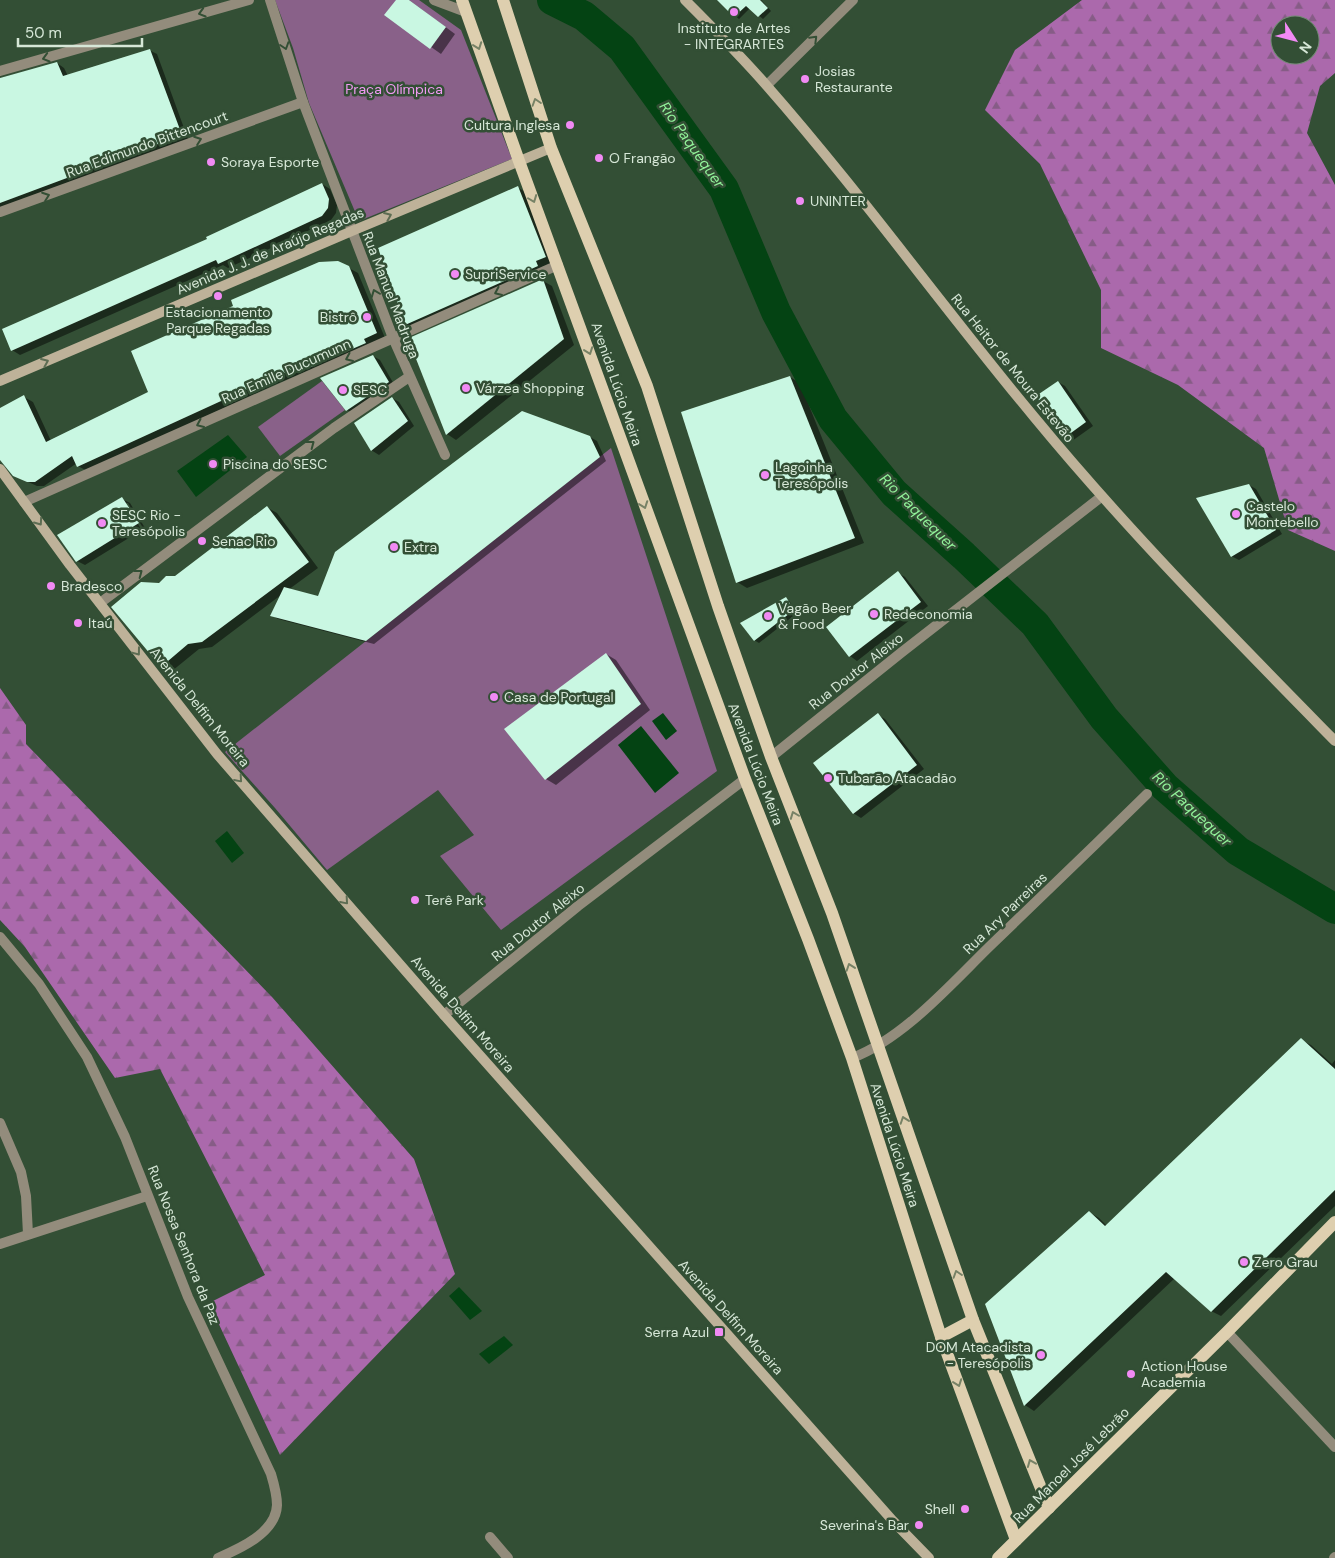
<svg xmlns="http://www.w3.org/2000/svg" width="1335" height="1558" font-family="'DM Sans',sans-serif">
<defs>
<pattern id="forest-firs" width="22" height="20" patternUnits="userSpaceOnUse" patternTransform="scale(1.25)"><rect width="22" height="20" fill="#ab69ac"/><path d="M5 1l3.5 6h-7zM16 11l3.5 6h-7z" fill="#865c86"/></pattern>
</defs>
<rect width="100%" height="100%" fill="#334f35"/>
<g fill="url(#forest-firs)" fill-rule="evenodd">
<path d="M1082 0H1335V73L1320 86 1307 133 1335 185V551L1288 530 1264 448 1178 385 1101 348V290L1040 164 985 110 1015 50ZM1280 25H1310V55H1280Z"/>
<path d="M0 688 26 725V744L272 997 414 1159 455 1274 280 1455 209 1303 265 1275 160 1069 115 1078 25 947 0 920Z"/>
</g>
<g fill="#896189">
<path d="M275 0H419L461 30 512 159 359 221 309 103 293 48Z"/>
<path d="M322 381 345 410 280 456 258 427Z"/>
<path d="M611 448 717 771 501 930 440 856 474 835 438 790 327 870 275 808 225 752Z"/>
</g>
<g fill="#044313">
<path d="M228 435 247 457 196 497 177 471Z"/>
<path d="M663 713 677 731 666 740 652 721Z"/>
<path d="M641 726 679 773 655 793 618 745Z"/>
<path d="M227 831 244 853 232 863 215 841Z"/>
<path d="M459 1287 482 1311 470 1320 449 1296Z"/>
<path d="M504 1336 513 1345 489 1364 479 1354Z"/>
</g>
<g fill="#0007" fill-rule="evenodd">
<path d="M397 0H409L455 34 441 54 386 15Z"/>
<path d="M730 0H761L771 11 763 19 750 8 739 19 724 6Z"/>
<path d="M149 50 157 54 188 139 0 210V78L57 63 64 68 68 76Z"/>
<path d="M322 184 330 189 337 205 336 213 331 220 228 268 223 265 20 355 12 350 208 239Z"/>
<path d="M518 188 528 193 555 263 416 330 406 325Z"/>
<path d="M338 262 358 273 385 338 274 385 87 471 78 466 77 463 44 486H37L24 480 0 457V409L24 397 33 402 51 441 150 393Z"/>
<path d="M543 281 552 286 574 345 456 440 447 434Z"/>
<path d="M373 356 380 360 395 386 354 414 347 410 322 379Z"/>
<path d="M790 377 800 383 864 543 747 588 737 582Z"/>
<path d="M1058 382 1065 386 1093 426 1072 441 1065 437Z"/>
<path d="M392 398 399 402 414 426 379 455 371 450Z"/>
<path d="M590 437 597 441 606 461 374 644 278 619 271 615 281 595 212 647 199 649 172 671 162 666 159 584 175 577 268 508 277 513 318 568 288 590 319 597Z"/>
<path d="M1249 485 1256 489 1282 534 1239 560 1231 556Z"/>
<path d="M122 499 130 503 145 528 85 565 77 561ZM125 503H128L143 528 141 529Z"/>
<path d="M898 573 905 577 928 606 857 661 850 656 828 627Z"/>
<path d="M786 599 790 602 797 613 759 643 754 640Z"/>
<path d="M606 654 616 660 650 710 556 785 546 779Z"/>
<path d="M878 715 885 719 924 769 861 818 853 813Z"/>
<path d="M1301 1040 1311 1045 1332 1064 1335 1060V1206L1221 1316 1211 1311 1175 1278 1034 1411 1025 1405 1089 1212 1099 1218 1107 1226Z"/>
</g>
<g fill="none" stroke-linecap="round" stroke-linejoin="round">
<path stroke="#044313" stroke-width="30" d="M552 0 584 16 622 48 724 189 776 312 833 419 894 493 964 556 1035 624 1104 718 1165 787 1238 851 1335 909"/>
</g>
<g fill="#c9f7e2">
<path d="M396 0H409L446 27 430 49 384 15Z"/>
<path d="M717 0H760L768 8 758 17 746 6 734 17Z"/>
<path d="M150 49 182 135 0 203V78L57 62 63 76Z"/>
<path d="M322 183 329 199 328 208 322 216 218 264 216 260 11 351 2 329 207 239 206 237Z"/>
<path d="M518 186 546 257 536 261 538 266 405 325 378 248Z"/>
<path d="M338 261 349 266 377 333 364 339 366 343 311 367 308 363 265 381 77 467 72 456 35 482H27L13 476 0 460V408L24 395 46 442 148 392 131 351 233 306 231 300 319 262Z"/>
<path d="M543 279 564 339 446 435 409 341V338Z"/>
<path d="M373 355 389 382 346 411 320 378Z"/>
<path d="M790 376 855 538 736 583 681 412Z"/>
<path d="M1058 381 1086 422 1064 438 1036 396Z"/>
<path d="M392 397 408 421 371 451 354 423Z"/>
<path d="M522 411 590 436 600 457 366 641 270 616 284 587 318 596 335 552Z"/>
<path d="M1249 484 1276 530 1231 557 1196 498Z"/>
<path d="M122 497 139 523 76 562 57 535Z"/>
<path d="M267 506 309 562 202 642 188 644 161 667 111 607 141 582 159 583 166 576H175Z"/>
<path d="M898 571 921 602 849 657 826 627Z"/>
<path d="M786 597 794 610 754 641 740 623Z"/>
<path d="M606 653 641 704 545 780 504 729Z"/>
<path d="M878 713 917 765 853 814 813 763Z"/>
<path d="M1301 1038 1335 1069V1190L1211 1312 1166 1272 1024 1406 985 1304 1089 1211 1105 1226Z"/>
</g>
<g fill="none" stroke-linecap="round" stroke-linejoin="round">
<g stroke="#938c7c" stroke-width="10">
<path d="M270 0 303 102 393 338 445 455"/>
<path d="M434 0 466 12"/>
<path d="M0 71 249 0"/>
<path d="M0 212 303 102"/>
<path d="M24 502 558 265"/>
<path d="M100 603 334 428 409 377"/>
<path d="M0 937 39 984 87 1057 125 1137 188 1297 271 1474C274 1484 277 1495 277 1505 276 1533 239 1549 218 1558"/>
<path d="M852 1058C903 1039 951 984 990 946 1043 895 1095 845 1147 794"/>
<path d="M0 1123 21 1172 26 1196 28 1234"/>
<path d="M0 1244 147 1196"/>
<path d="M1227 1332 1335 1447"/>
<path d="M490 1537 508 1558"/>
<path d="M1334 1558 1335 1557"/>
</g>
<g stroke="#938c7c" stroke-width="10">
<path d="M767 85 853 0"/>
<path d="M771 757 902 652 1101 497"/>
<path d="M444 1015 578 906 745 779"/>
</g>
<g stroke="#beb299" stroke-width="10">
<path d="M685 0C713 28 741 56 767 86 861 193 944 309 1035 418 1129 532 1232 636 1335 741"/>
<path d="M0 381 352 231 551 148"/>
<path d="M0 469 70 565 217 754 444 1015 893 1521 929 1558"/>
</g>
<g stroke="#decfaf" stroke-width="12">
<path d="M462 0 519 161 745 779 808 939 852 1058 941 1337 1016 1540"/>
<path d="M503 0 551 148 647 386 718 606 771 757 832 913 973 1320 1049 1508"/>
<path d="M941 1337 973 1320"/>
<path d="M998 1558 1227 1332 1335 1222"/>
</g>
</g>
<defs><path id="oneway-chevron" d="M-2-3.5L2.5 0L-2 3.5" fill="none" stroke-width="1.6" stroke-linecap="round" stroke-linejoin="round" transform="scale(1.25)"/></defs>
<g stroke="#334f35">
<use href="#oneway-chevron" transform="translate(202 13) rotate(164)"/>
<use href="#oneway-chevron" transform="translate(814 39) rotate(-45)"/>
<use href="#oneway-chevron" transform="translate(285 46) rotate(72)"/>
<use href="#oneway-chevron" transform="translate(46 58) rotate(164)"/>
<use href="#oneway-chevron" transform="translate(198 140) rotate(-20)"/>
<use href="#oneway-chevron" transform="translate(46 196) rotate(-20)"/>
<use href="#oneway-chevron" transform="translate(498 292) rotate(156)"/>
<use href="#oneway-chevron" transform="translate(375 293) rotate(-111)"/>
<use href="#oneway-chevron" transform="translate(349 358) rotate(156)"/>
<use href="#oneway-chevron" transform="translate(200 424) rotate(156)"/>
<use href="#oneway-chevron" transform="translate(311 444) rotate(-37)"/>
<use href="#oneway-chevron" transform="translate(139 573) rotate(-37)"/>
</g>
<g stroke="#778266">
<use href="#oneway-chevron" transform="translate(478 46) rotate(70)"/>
<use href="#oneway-chevron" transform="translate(536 102) rotate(-108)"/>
<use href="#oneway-chevron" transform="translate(533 199) rotate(69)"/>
<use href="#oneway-chevron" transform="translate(589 351) rotate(70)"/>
<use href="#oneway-chevron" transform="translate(644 505) rotate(70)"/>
<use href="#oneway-chevron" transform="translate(794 815) rotate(-111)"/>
<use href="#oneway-chevron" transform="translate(850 967) rotate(-109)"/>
<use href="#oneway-chevron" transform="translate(904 1120) rotate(-109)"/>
<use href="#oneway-chevron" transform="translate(957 1274) rotate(-108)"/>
<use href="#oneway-chevron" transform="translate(958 1383) rotate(70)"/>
<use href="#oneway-chevron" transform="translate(1031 1463) rotate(-112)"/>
</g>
<g stroke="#5d6d53">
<use href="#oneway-chevron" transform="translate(388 216) rotate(-23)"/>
<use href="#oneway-chevron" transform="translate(45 362) rotate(-23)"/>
<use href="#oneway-chevron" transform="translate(39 522) rotate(55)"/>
<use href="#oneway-chevron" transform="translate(137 652) rotate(53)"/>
<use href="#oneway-chevron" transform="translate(239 779) rotate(49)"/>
<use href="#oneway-chevron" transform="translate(345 901) rotate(49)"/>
</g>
<g fill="#f18af4" stroke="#334f35" stroke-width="2">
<circle cx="734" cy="12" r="5"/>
<circle cx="805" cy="79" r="5"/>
<circle cx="570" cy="125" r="5"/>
<circle cx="599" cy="158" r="5"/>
<circle cx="211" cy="162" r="5"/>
<circle cx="800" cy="201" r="5"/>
<circle cx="455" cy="274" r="5"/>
<circle cx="218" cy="296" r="5"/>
<circle cx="367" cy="317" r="5"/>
<circle cx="466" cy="388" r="5"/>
<circle cx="343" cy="390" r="5"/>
<circle cx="213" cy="464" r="5"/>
<circle cx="765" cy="475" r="5"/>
<circle cx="1236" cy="514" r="5"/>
<circle cx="102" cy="523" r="5"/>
<circle cx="202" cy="541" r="5"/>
<circle cx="394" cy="547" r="5"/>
<circle cx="51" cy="586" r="5"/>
<circle cx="874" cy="614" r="5"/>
<circle cx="768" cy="616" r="5"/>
<circle cx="78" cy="623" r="5"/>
<circle cx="494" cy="697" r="5"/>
<circle cx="828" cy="778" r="5"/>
<circle cx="415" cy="900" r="5"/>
<circle cx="1244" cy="1262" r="5"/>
<rect x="714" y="1327" width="10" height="10" rx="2.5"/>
<circle cx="1041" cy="1355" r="5"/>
<circle cx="1131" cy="1374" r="5"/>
<circle cx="965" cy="1509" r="5"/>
<circle cx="919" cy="1525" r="5"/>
</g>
<g text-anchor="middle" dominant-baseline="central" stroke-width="5" stroke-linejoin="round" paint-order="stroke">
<g font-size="14" fill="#d6e7d7" stroke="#334f35" text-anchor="start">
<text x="734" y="28" text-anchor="middle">Instituto de Artes<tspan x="734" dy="16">- INTEGRARTES</tspan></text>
<text x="815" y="71">Josias<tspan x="815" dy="16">Restaurante</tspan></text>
<text x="560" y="125" text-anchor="end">Cultura Inglesa</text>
<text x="609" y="158">O Frangão</text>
<text x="221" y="162">Soraya Esporte</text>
<text x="810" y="201">UNINTER</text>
<text x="465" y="274">SupriService</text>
<text x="218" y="312" text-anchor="middle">Estacionamento<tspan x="218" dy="16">Parque Regadas</tspan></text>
<text x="357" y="317" text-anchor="end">Bistrô</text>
<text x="476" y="388">Várzea Shopping</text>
<text x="353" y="390">SESC</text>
<text x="223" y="464">Piscina do SESC</text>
<text x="775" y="467">Lagoinha<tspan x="775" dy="16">Teresópolis</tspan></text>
<text x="1246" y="506">Castelo<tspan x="1246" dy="16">Montebello</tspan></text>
<text x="112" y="515">SESC Rio -<tspan x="112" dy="16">Teresópolis</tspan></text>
<text x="212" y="541">Senac Rio</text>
<text x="404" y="547">Extra</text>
<text x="61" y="586">Bradesco</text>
<text x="778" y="608">Vagão Beer<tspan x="778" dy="16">&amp; Food</tspan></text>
<text x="884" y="614">Redeconomia</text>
<text x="88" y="623">Itaú</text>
<text x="504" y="697">Casa de Portugal</text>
<text x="838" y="778">Tubarão Atacadão</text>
<text x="425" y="900">Terê Park</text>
<text x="1254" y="1262">Zero Grau</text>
<text x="709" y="1332" text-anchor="end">Serra Azul</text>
<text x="1031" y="1347" text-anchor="end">DOM Atacadista<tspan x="1031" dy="16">- Teresópolis</tspan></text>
<text x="1141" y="1366">Action House<tspan x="1141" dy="16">Academia</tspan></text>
<text x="955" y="1509" text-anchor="end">Shell</text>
<text x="909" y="1525" text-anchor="end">Severina's Bar</text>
</g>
<g font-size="14" fill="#f19af3" stroke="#334f35">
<text x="394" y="89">Praça Olímpica</text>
</g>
<g font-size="14" fill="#d6e7d7" stroke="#334f35">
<text transform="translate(147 144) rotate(-20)">Rua Edimundo Bittencourt</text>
<text transform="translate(270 251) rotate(-23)">Avenida J. J. de Araújo Regadas</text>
<text transform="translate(391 295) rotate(69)">Rua Manuel Madruga</text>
<text transform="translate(1013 368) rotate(51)">Rua Heitor de Moura Estevão</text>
<text transform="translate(286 371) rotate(-24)">Rua Emille Ducumunn</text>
<text transform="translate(617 384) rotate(71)">Avenida Lúcio Meira</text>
<text transform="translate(856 671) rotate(-38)">Rua Doutor Aleixo</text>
<text transform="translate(200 707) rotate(51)">Avenida Delfim Moreira</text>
<text transform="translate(756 764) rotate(69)">Avenida Lúcio Meira</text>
<text transform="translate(1005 913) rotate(-44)">Rua Ary Parreiras</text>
<text transform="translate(538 922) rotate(-39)">Rua Doutor Aleixo</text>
<text transform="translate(463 1014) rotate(49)">Avenida Delfim Moreira</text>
<text transform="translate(895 1145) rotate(72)">Avenida Lúcio Meira</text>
<text transform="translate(184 1245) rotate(68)">Rua Nossa Senhora da Paz</text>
<text transform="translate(731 1317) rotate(48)">Avenida Delfim Moreira</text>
<text transform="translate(1071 1465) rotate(-45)">Rua Manoel José Lebrão</text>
</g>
<g font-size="15" font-style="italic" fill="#92f39a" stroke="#334f35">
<text transform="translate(692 145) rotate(55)">Rio Paquequer</text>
<text transform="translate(918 512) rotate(45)">Rio Paquequer</text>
<text transform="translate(1192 809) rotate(43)">Rio Paquequer</text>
</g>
</g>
<g transform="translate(1295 40) rotate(126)"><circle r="24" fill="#334f35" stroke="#748c76"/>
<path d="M0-4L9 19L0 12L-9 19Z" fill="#f18af4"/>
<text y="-8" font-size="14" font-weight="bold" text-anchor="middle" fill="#d6e7d7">N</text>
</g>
<path d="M18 38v8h124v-8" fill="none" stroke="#d6e7d7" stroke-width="2.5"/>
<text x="25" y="38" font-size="15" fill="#d6e7d7" stroke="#334f35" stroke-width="4" paint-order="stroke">50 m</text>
</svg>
